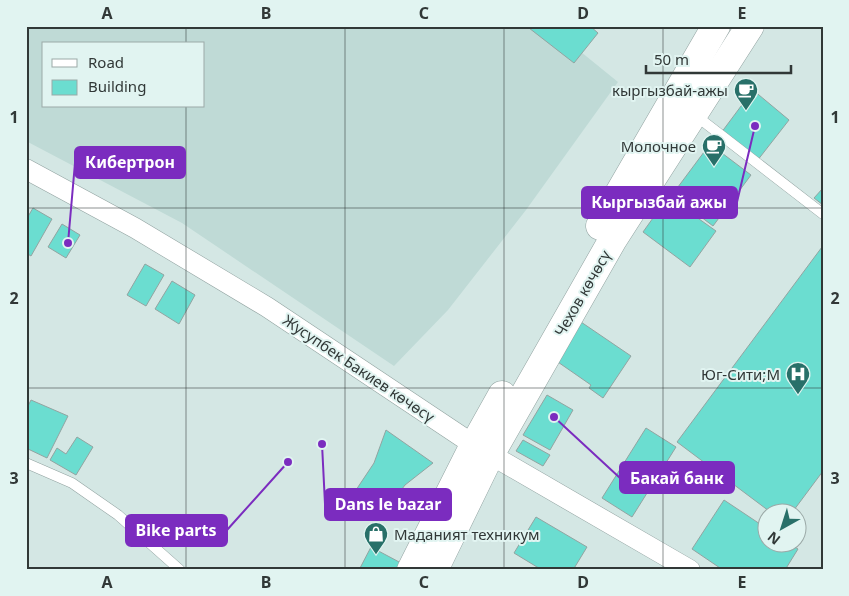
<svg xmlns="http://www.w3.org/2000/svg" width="849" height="596" font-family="'Noto Sans',sans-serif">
<rect width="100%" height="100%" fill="#d4e7e4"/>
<path fill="#bfdad6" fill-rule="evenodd" d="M26 26H549L618 82 526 210 448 310 394 366 182 223 26 141ZM44 44H204V106H44Z"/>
<g fill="#6bddd0" stroke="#92a4a1">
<path d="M530 26H590L598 33 574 63 529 28Z"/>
<path d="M753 90 789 120 757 161 721 133Z"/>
<path d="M710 144 751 175 713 226 672 195Z"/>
<path d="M823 188V205L814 198Z"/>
<path d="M668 197 716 231 690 267 643 232Z"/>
<path d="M33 208 52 219 31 256 26 253V220Z"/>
<path d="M62 224 80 235 66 258 48 247Z"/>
<path d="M822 247 823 471 791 514H773L677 442Z"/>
<path d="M145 264 164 275 146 306 127 295Z"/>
<path d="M172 281 195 295 179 324 155 309Z"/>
<path d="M581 322 631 356 603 398 589 388 591 385 555 360Z"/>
<path d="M547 395 573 410 550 450 523 435Z"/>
<path d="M31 400 68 416 47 458 26 448V410Z"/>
<path d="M646 428 676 447 632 517 602 498Z"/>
<path d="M386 430 433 463 405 485 383 514 354 493 374 463Z"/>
<path d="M77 437 93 447 76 475 50 460 57 448 66 454Z"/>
<path d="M523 440 550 455 543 466 516 451Z"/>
<path d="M724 500 766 528V544H790L798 549 785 570H723L692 549Z"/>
<path d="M536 517 587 547 573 570H542L514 553Z"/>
<path d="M371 547 401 563 398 570H359Z"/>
</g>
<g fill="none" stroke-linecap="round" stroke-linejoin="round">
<g stroke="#91a2a0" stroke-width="11">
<g id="lane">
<path d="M695 115 823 214"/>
<path d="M26 463 72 483 118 515 180 570"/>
</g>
</g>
<g stroke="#91a2a0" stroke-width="21">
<path id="street" d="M26 169 135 228 267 307 474 445 690 570"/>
</g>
<g stroke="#91a2a0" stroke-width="29">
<g id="secondary">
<path d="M600 226 716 26"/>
<path d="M411 570 474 445 502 395"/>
<path d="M434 570 490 455 612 241 750 26"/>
</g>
</g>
<use href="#lane" stroke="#fff" stroke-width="10"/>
<use href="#street" stroke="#fff" stroke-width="20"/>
<use href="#secondary" stroke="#fff" stroke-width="28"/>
</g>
<path fill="none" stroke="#313837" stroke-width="1" stroke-opacity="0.55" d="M186 26V44M345 26V570M504 26V570M663 26V570M186 106V570M26 208H823M26 388H823"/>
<defs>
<g id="cafe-pin" transform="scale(1.25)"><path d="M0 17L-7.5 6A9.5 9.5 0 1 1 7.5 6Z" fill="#287069" stroke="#e1f4f1"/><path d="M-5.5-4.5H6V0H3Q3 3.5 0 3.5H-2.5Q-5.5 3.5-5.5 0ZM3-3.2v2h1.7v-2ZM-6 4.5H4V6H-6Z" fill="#fff"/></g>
<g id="hospital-pin" transform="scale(1.25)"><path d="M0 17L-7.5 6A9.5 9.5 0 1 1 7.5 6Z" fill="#287069" stroke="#e1f4f1"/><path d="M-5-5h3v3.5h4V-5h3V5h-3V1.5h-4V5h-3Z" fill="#fff"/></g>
<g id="shop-pin" transform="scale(1.25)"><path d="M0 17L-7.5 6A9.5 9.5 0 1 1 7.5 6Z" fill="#287069" stroke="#e1f4f1"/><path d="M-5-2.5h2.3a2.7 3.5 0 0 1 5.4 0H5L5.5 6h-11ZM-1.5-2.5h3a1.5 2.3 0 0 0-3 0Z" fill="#fff"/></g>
</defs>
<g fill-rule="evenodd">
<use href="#cafe-pin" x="746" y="90"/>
<use href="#cafe-pin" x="714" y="146"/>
<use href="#hospital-pin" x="798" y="374"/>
<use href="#shop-pin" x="376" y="534"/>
</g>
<g text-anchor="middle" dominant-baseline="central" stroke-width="4" stroke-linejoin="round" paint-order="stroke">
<g font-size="15" fill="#313837" stroke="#e1f4f1" text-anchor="end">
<text x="728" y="90">кыргызбай-ажы</text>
<text x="696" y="146">Молочное</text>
<text x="780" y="374">Юг-Сити;M</text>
<text x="394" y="534" text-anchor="start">Маданият техникум</text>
</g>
<g font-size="15" fill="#313837" stroke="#e1f4f1">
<text transform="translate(582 293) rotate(-60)">Чехов көчөсү</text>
<text transform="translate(359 368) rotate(34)">Жусупбек Бакиев көчөсү</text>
</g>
</g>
<path fill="none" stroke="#7b2cbf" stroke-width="2" d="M68 243L75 163M755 126L737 202M554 417L620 478M322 444L325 504M288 462L227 530"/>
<g fill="#7b2cbf" stroke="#e1f4f1" stroke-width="2">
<circle cx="68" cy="243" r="5"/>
<circle cx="755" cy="126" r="5"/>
<circle cx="554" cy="417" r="5"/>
<circle cx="322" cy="444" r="5"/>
<circle cx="288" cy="462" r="5"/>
</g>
<g fill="#7b2cbf" stroke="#7b2cbf" stroke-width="2">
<rect x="75" y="147" width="110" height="31" rx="5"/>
<rect x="582" y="187" width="155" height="31" rx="5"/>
<rect x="620" y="462" width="114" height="31" rx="5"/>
<rect x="325" y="489" width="126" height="31" rx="5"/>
<rect x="126" y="515" width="101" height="31" rx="5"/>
</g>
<g font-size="16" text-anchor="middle" font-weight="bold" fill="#fff">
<text x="130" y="168">Кибертрон</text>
<text x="659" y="208">Кыргызбай ажы</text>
<text x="677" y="484">Бакай банк</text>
<text x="388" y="510">Dans le bazar</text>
<text x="176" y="536">Bike parts</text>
</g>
<rect width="849" height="596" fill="none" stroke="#e1f4f1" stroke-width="55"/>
<rect x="42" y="42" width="162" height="65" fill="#e1f4f1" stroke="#9ba9a7"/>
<rect x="52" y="59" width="25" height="8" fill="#ffffff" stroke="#9ba9a7"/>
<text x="88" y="68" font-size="15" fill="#313837">Road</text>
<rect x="52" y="80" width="25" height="15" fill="#6bddd0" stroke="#9ba9a7"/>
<text x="88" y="92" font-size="15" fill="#313837">Building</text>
<g transform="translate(782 528) rotate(219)"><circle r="24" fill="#e1f4f1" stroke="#9ba9a7"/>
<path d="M0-4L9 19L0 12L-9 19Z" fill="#287069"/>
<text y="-8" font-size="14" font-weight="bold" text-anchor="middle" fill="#313837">N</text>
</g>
<path d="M646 65v8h145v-8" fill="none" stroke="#313837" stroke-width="2.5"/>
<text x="654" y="65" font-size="15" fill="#313837" stroke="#e1f4f1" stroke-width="4" paint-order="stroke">50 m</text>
<rect x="28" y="28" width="794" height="540" fill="none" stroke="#313837" stroke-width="2"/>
<g font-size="16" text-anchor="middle" font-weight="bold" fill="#313837">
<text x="107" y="19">A</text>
<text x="266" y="19">B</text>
<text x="424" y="19">C</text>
<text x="583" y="19">D</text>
<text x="742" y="19">E</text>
<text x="14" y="123">1</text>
<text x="835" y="123">1</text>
<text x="14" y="304">2</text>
<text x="835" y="304">2</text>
<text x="14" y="484">3</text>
<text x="835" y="484">3</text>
<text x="107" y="588">A</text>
<text x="266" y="588">B</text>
<text x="424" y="588">C</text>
<text x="583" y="588">D</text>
<text x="742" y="588">E</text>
</g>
</svg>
